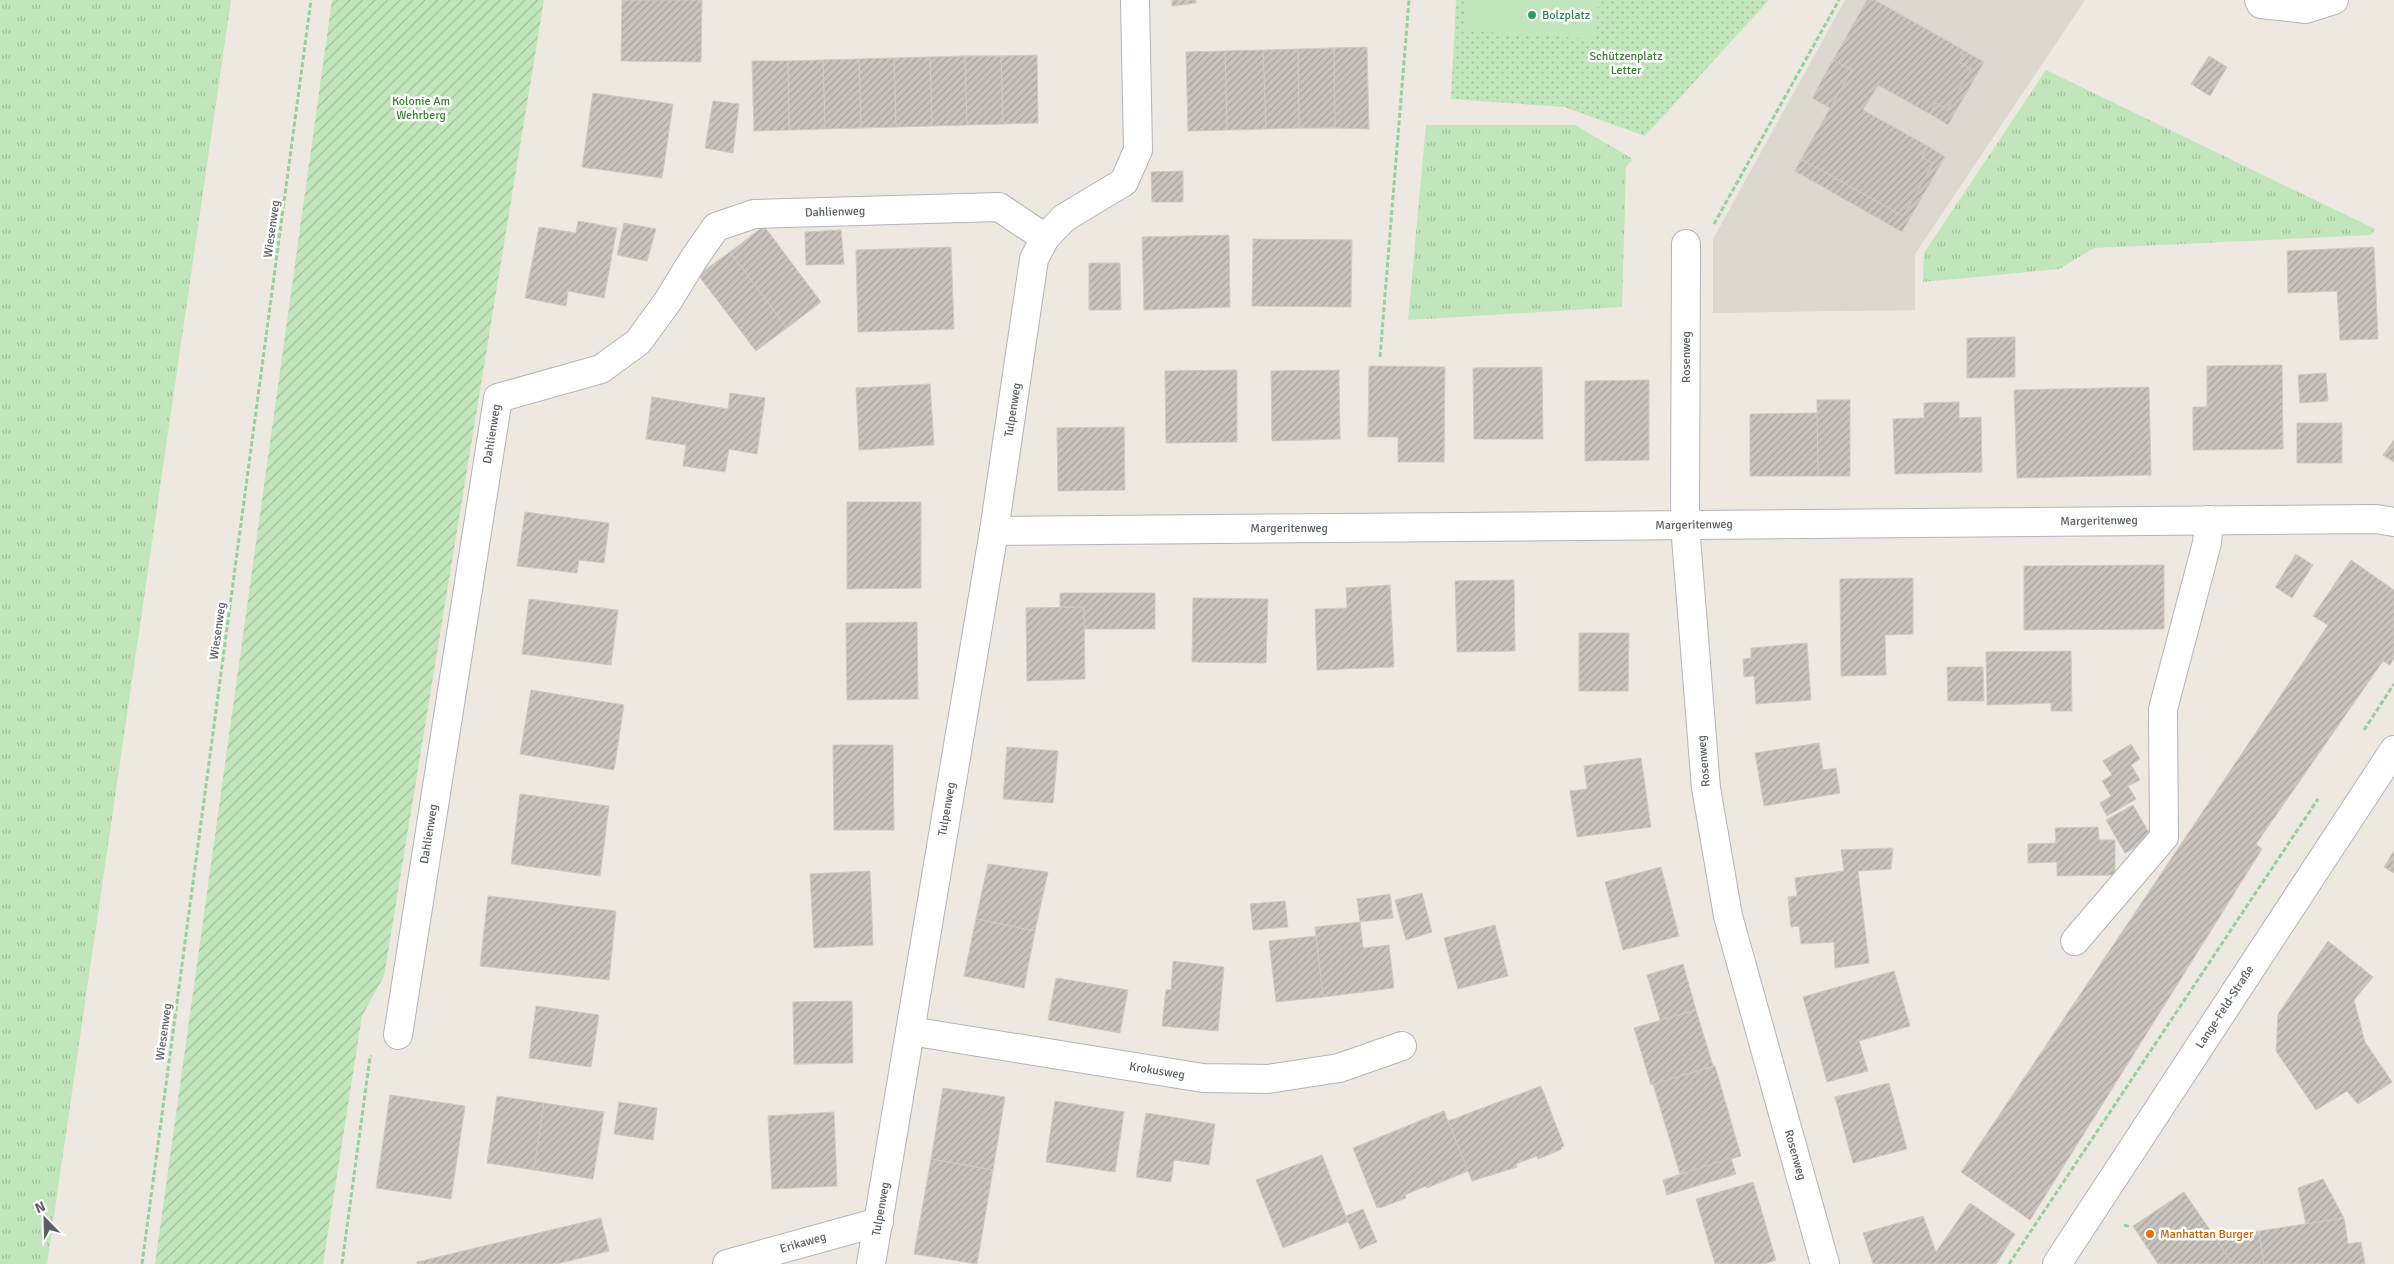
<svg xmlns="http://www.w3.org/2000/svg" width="2394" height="1264" font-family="Signika,sans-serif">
<defs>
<pattern id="grass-tufts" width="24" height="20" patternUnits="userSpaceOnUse" patternTransform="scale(1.25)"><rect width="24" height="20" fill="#c2e6bb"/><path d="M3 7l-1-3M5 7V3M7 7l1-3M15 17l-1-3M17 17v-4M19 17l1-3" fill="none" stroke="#a1be9b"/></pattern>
<pattern id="park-dots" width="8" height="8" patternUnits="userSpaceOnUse" patternTransform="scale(1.25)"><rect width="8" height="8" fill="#c2e6bb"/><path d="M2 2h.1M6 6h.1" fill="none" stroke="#a1be9b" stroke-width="1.8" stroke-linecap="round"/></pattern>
<pattern id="garden-furrows" width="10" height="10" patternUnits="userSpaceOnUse" patternTransform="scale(1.25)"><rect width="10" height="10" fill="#c2e6bb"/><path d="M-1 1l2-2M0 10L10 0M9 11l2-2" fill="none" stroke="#a1be9b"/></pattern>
<pattern id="building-hatch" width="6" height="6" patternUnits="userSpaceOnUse" patternTransform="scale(1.25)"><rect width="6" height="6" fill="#c8c3bd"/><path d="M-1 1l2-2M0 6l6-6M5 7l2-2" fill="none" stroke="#a5a29d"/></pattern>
</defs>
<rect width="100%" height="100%" fill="#ede8e0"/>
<path fill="#ddd8cf" d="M1845 0H2085L1915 254V310L1713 313V239Z"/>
<g fill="url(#grass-tufts)">
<path d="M0 0H231L47 1264H0Z"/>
<path d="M2046 70 2375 229 2371 235 2094 248 2059 269 1923 282 1924 253Z"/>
<path d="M1426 125H1575L1633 159 1626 167 1622 307 1408 320Z"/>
</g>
<path fill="url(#park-dots)" d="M1456 0H1769L1645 136 1564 107 1451 99Z"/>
<path fill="url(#garden-furrows)" d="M332 0H544L384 976 362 1016 323 1264H155Z"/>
<path fill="#c2e6bb" d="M1467 0H1598L1596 39 1466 31Z"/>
<g fill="url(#building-hatch)" stroke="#d2c9be">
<path d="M622 0H702L701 62 621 61Z"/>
<path d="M1172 0H1196V3L1172 6Z"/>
<path d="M1867 0H1875L1965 51 1959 62 1971 69 1947 110 1936 103 1930 114 1878 85 1863 110 1928 146 1922 157 1933 164 1903 216 1801 159 1852 70 1833 60Z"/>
<path d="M1367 47 1369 129 1335 128 1334 48Z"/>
<path d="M1334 48 1335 128H1299L1298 49Z"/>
<path d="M1298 49 1299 128 1266 129 1263 50Z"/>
<path d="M1263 50 1266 129 1227 130 1225 51Z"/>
<path d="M1225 51 1227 130 1188 131 1186 52Z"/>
<path d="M1965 51 1984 62 1948 125 1930 114 1936 103 1947 110 1971 69 1959 62Z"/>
<path d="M1037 55 1038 123 1003 124 1001 56Z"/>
<path d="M965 56 967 125 932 126 930 57Z"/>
<path d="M965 56H1001L1003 124 967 125Z"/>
<path d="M2209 56 2227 67 2210 96 2191 84Z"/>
<path d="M930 57 932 126 896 127 894 58Z"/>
<path d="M894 58 896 127 861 128 859 59Z"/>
<path d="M859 59 861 128 825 129 823 60Z"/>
<path d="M823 60 825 129 789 130 788 61Z"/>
<path d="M1833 60 1852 70 1830 108 1812 98Z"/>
<path d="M752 61H788L789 130 754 131Z"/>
<path d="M593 93 673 104 662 178 582 167Z"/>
<path d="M713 101 739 104 733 153 705 148Z"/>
<path d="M1928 146 1945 157 1902 232 1795 171 1801 159 1903 216 1933 164 1922 157Z"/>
<path d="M1183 171V202H1152L1151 172Z"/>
<path d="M578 221 617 228 604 298 568 291 566 306 525 298 539 227 576 233Z"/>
<path d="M624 223 656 229 647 261 617 255Z"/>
<path d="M764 226 821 302 787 328 730 252Z"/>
<path d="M841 230 844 264 806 265 805 232Z"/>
<path d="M1229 235 1230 307 1144 310 1142 237Z"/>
<path d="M1253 239 1352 240 1351 307 1252 306Z"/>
<path d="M951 247 954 329 858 332 856 250Z"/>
<path d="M2374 247 2378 339 2340 340 2337 291 2288 293 2287 251Z"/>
<path d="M730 252 787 328 756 351 698 275Z"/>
<path d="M1089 263H1120L1121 310H1089Z"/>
<path d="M2015 337V377L1967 378V338Z"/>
<path d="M2282 365 2283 449 2193 450V407H2207V366Z"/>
<path d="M1369 366 1445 367 1444 462H1398V437H1368Z"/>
<path d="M1542 367 1543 439H1474L1473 368Z"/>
<path d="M1237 370V442L1166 443 1165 371Z"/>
<path d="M1339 370 1340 439 1272 441 1271 371Z"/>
<path d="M2326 373 2328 401 2300 403 2298 375Z"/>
<path d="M1649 380V460L1585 461V381Z"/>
<path d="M930 384 934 445 859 450 856 388Z"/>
<path d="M2149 387 2151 475 2017 478 2014 390Z"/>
<path d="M730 393 765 398 757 454 729 449 725 472 683 466 686 445 646 439 652 397 728 409Z"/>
<path d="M1817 400H1850V476H1818Z"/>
<path d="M1959 402V418L1981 417 1982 472 1895 474 1893 419 1924 418V403Z"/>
<path d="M1817 413 1818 476H1750V414Z"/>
<rect x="2297" y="423" width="45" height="40"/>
<path d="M1124 427 1125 490 1058 491 1057 428Z"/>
<path d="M2394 440V462L2383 455Z"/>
<path d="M847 502H921V588L847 589Z"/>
<path d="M525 512 609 523 604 563 579 560 577 573 517 566Z"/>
<path d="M2296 554 2313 565 2292 598 2275 587Z"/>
<path d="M2351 560 2394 590V658L2390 665 2383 661 2256 844 2262 849 2030 1220 1961 1172 2328 625 2313 616Z"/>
<path d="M2164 565V629L2024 630V566Z"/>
<path d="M1913 578V634L1885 635 1886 675 1841 676 1840 579Z"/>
<path d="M1514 580 1515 651 1457 652 1455 581Z"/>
<path d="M1390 585 1394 667 1317 670 1315 609 1347 608 1346 588Z"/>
<path d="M1060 593H1155V629H1084V607H1060Z"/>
<path d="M1193 598 1268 599 1266 663 1192 662Z"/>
<path d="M529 599 618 610 611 665 522 654Z"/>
<path d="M1084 607 1085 679 1027 681 1026 608Z"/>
<path d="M917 622 918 699 847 700 846 623Z"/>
<path d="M1579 633H1629L1628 691H1579Z"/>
<path d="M1807 643 1811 700 1756 704 1754 676 1744 677 1743 659 1751 658V648Z"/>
<path d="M2071 651 2072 711H2051V703L1987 705 1986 652Z"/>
<path d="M1947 667H1983L1984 701H1948Z"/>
<path d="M531 690 624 705 614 770 520 754Z"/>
<path d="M1819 743 1823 770 1836 768 1840 793 1764 806 1755 753Z"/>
<path d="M2131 744 2140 759 2131 765 2140 780 2128 786 2136 799 2107 816 2100 803 2111 796 2102 781 2112 775 2103 761Z"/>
<path d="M833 745H893L894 830H834Z"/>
<path d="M1007 747 1058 751 1053 803 1003 799Z"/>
<path d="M1641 758 1651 827 1577 837 1570 791 1587 789 1584 766Z"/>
<path d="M520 794 609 806 600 876 511 864Z"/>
<path d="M2133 805 2152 838 2125 853 2106 820Z"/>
<path d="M2098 827 2099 840H2115V875L2057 876V862L2028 863V844L2056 843 2055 828Z"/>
<path d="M1893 848 1891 869 1858 871 1869 963 1835 968 1834 942 1801 944 1799 926 1791 927 1788 897 1797 896 1795 878 1844 871 1841 850Z"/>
<path d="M2394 851V873L2384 867Z"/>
<path d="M988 864 1048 872 1035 931 976 919Z"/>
<path d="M1661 867 1679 936 1623 950 1605 882Z"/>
<path d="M870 871 873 945 814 948 810 874Z"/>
<path d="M1422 893 1432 932 1406 940 1395 900Z"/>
<path d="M1390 894 1393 918 1360 922 1357 899Z"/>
<path d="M488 896 616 911 609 980 480 966Z"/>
<path d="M1285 901 1288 927 1253 930 1250 904Z"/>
<path d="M976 919 1035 931 1024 988 964 976Z"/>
<path d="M1360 922 1363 948 1389 945 1394 988 1323 997 1315 927Z"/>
<path d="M1495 925 1508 976 1458 989 1444 938Z"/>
<path d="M1316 936 1323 997 1276 1002 1269 941Z"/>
<path d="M2328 941 2373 977 2354 1000 2365 1042 2392 1082 2358 1104 2347 1091 2316 1110 2276 1051 2278 1014Z"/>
<path d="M1173 961 1224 967 1218 1031 1162 1026 1166 989 1171 990Z"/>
<path d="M1683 964 1696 1010 1660 1020 1647 975Z"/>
<path d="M1894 971 1910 1026 1859 1041 1868 1071 1827 1082 1803 997Z"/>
<path d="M1056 978 1128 990 1120 1033 1048 1020Z"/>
<path d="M852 1001 853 1063 794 1064 793 1002Z"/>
<path d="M536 1006 599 1015 591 1067 529 1058Z"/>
<path d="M1696 1010 1713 1066 1651 1085 1634 1028Z"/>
<path d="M1715 1066 1741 1156 1680 1174 1653 1084Z"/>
<path d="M1889 1083 1907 1149 1853 1163 1835 1097Z"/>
<path d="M1541 1086 1564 1146 1561 1147 1562 1149 1538 1159 1537 1156 1516 1164 1517 1167 1472 1181 1448 1121Z"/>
<path d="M943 1088 1005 1097 993 1170 931 1159Z"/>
<path d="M390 1095 465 1106 451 1199 376 1188Z"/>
<path d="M497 1096 544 1103 534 1170 487 1163Z"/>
<path d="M1055 1101 1124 1112 1115 1172 1046 1162Z"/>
<path d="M619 1102 657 1108 653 1140 614 1134Z"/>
<path d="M544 1103 604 1112 593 1179 534 1170Z"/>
<path d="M1444 1111 1468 1171 1427 1188 1426 1186 1405 1195 1406 1198 1380 1208V1207L1377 1208 1353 1148Z"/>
<path d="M834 1112 837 1186 772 1189 768 1116Z"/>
<path d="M1146 1113 1215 1124 1209 1165 1174 1160 1171 1182 1136 1177Z"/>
<path d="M1322 1155 1348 1222 1283 1248 1256 1180Z"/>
<path d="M1731 1158 1736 1174 1667 1195 1663 1180Z"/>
<path d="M931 1159 993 1170 977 1264 914 1254Z"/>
<path d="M2323 1179 2344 1218 2306 1224 2298 1188Z"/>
<path d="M1753 1182 1776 1260 1764 1264H1715L1696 1199Z"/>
<path d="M2184 1192 2214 1236 2233 1264H2158L2133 1226Z"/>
<path d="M1970 1203 2015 1234 1996 1264H1873L1863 1233 1923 1216 1936 1252Z"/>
<path d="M1363 1209 1377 1242 1360 1249 1346 1216Z"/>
<path d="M601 1218 609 1251 557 1264H417V1262Z"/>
<path d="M2344 1218 2348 1244 2361 1242 2365 1264H2264L2259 1231Z"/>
<path d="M2259 1231 2264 1264H2233L2214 1236Z"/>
</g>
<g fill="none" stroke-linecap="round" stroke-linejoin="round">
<g stroke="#b1b5b9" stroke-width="30">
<g id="minor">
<path d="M2259 0 2261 4 2306 9 2334 0"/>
<path d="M1686 244 1685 525 1706 788 1728 916 1825 1264"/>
<path d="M994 531 2376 519 2394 522"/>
<path d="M2075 941 2164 837 2163 709 2207 543 2209 520"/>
<path d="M910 1031 1203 1078 1268 1079 1339 1068 1402 1046"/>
<path d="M398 1035 498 398 601 369 638 342 668 301 693 260 716 227 754 214 999 207 1045 238"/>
<path d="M727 1264 879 1222"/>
<path d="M871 1264 994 531 1034 259 1045 238 1064 218 1124 182 1138 150 1135 0"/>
<path d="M2057 1264 2394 750"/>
</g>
</g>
<g stroke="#98cf9f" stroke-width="3" stroke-dasharray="5 2.5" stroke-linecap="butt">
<path d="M1714 224 1839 0"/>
<path d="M1380 357 1409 0"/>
<path d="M2364 730 2394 684"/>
<path d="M2124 1225 2131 1227"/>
<path d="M142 1264 311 0"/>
<path d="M342 1264 370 1057 372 1056"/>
<path d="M2009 1264 2318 799"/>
</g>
<use href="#minor" stroke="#fff" stroke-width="28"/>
</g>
<circle fill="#2e9e5b" stroke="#fff" stroke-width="2" cx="1532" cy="15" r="5"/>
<circle fill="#e8710a" stroke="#fff" stroke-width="2" cx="2150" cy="1234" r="5"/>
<g text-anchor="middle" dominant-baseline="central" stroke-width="5" stroke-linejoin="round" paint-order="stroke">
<g font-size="12" fill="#27864d" stroke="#fff" text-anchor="start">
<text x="1542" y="15">Bolzplatz</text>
</g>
<g font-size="12" fill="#398330" stroke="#fff">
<text x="1626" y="56">Schützenplatz<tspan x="1626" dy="14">Letter</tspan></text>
<text x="421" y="101">Kolonie Am<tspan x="421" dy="14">Wehrberg</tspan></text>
</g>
<g font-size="12" fill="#595f62" stroke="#fff">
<text transform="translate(835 212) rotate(-2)">Dahlienweg</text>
<text transform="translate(272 229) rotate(-82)">Wiesenweg</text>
<text transform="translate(1686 357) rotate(-90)">Rosenweg</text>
<text transform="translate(1013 410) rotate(-81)">Tulpenweg</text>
<text transform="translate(492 434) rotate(-81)">Dahlienweg</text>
<text transform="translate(2099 521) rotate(-1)">Margeritenweg</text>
<text transform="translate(1694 525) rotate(-1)">Margeritenweg</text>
<text x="1289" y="528">Margeritenweg</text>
<text transform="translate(218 631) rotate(-82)">Wiesenweg</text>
<text transform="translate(1704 761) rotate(-95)">Rosenweg</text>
<text transform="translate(947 809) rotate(-80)">Tulpenweg</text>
<text transform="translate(429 834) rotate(-81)">Dahlienweg</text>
<text transform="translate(2225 1007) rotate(-57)">Lange-Feld-Straße</text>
<text transform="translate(164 1032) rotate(-82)">Wiesenweg</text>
<text transform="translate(1157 1071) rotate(9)">Krokusweg</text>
<text transform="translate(1795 1155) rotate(74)">Rosenweg</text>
<text transform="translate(881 1209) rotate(-80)">Tulpenweg</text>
<text transform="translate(803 1243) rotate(-16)">Erikaweg</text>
</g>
<g font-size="12" fill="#c56008" stroke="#fff" text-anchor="start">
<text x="2160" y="1234">Manhattan Burger</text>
</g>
</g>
<g transform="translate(45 1219) rotate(337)" stroke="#ffffff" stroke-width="4" paint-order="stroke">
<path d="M0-4L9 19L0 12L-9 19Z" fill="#595f62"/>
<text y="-8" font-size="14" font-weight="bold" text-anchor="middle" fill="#595f62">N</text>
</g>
</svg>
